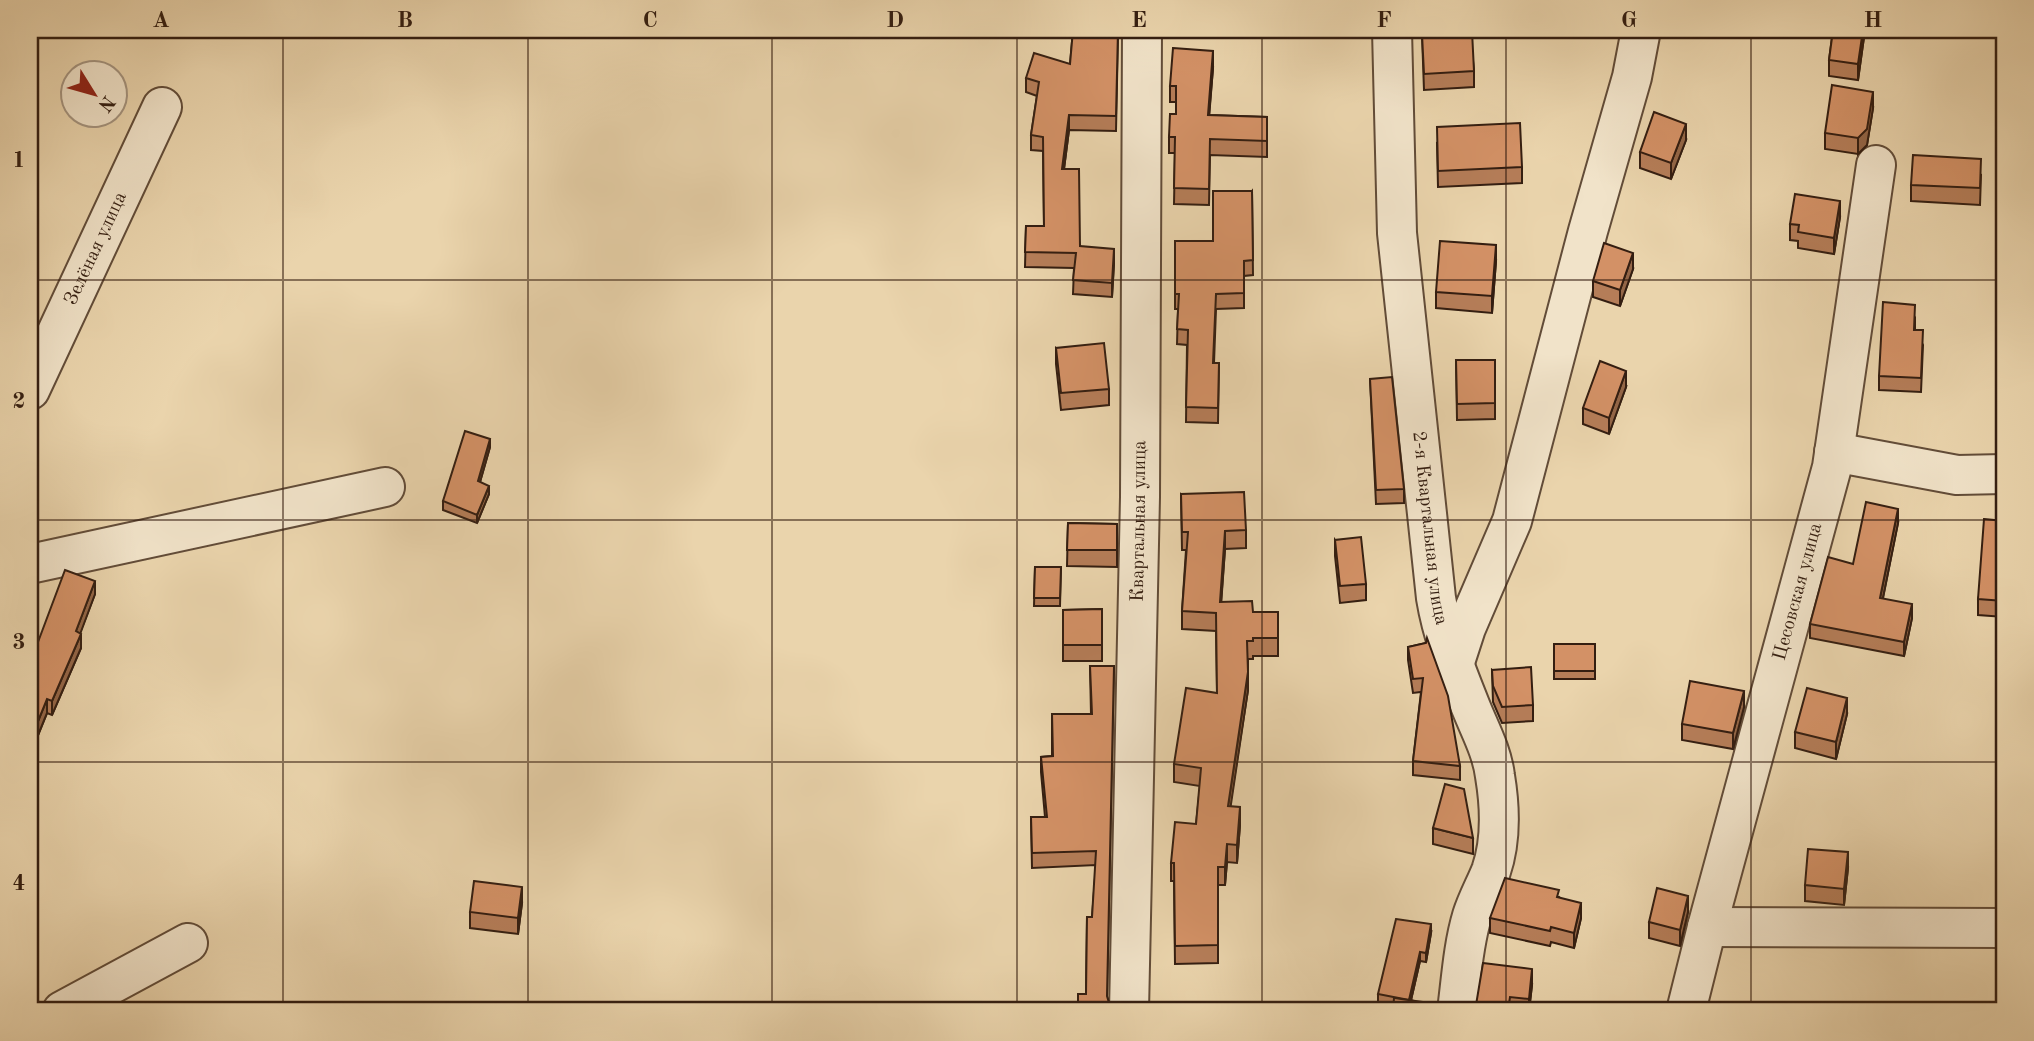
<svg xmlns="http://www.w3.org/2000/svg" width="2034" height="1041" font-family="'Old Standard TT',serif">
<rect width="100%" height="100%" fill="#ead4ac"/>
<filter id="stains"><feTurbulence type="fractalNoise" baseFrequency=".00286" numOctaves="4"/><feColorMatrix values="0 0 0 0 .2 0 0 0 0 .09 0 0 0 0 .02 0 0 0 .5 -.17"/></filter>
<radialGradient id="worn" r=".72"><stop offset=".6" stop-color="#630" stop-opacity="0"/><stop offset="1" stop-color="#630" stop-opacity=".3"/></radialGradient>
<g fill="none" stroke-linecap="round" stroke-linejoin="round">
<g stroke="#624c38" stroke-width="42">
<g id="minor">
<path id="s1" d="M1392 30 1397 233 1436 598C1442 635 1456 670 1470 705 1479 728 1492 751 1495 776 1500 806 1501 842 1491 871 1485 886 1477 900 1472 916 1463 946 1461 980 1457 1011"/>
<path id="s2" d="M30 390 162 107"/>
<path d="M1834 452 1957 475 2004 474"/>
<path d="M30 564 385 487"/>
<path d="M1454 665 1466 628 1512 521 1588 231 1632 77 1641 30"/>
<path d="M1707 927 2004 928"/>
<path d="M62 1011 188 943"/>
<path id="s3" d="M1129 1011 1140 497 1142 30"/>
<path id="s4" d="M1686 1011 1707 927 1832 467 1876 165"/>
</g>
</g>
<use href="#minor" stroke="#f1e3c9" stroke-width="38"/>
</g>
<g fill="#b57d58" stroke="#341e11" stroke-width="2">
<path d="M1073 30H1121L1120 35 1118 34 1116 131 1069 130 1064 169 1080 246 1114 263 1112 297 1073 294 1074 268 1025 267 1026 226H1044L1043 151 1031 150V135L1037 96 1026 92V78L1070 64Z"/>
<path d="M1432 30H1470L1474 71V87L1424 90 1422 34H1432Z"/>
<path d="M1833 30H1865L1858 80 1829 76V60Z"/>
<path d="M1213 68 1209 115 1267 117V157L1210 155 1209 205 1174 204 1175 153H1169V137L1176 114V102H1170V86Z"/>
<path d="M1873 108 1867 145 1858 154 1825 149V133Z"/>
<path d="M1686 140 1671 179 1640 168V152Z"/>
<path d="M1437 143 1522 167V183L1438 187Z"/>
<path d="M1981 175 1980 205 1911 201V185Z"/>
<path d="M1252 191 1253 275 1244 276V308L1216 309 1214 363H1219L1218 423 1186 422 1187 345 1177 344 1178 309H1175V241H1213Z"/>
<path d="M1840 217 1834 254 1798 248V241L1790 240V224Z"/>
<path d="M1496 261 1492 313 1436 308V292Z"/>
<path d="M1633 269 1620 306 1593 297V281Z"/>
<path d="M1915 319V330L1923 345 1921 392 1879 390V376Z"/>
<path d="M1056 348 1109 389V405L1061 410 1056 364Z"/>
<path d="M1456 360H1495V419L1457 420Z"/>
<path d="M1370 379 1404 489V503L1376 504Z"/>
<path d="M1626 387 1609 434 1583 424V408Z"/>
<path d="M490 447 480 482 489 494 477 523 443 510V501Z"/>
<path d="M1181 494 1246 530V548L1225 549 1221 602 1253 612H1278V656H1253V659H1248V690L1230 806 1240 825 1237 863 1227 862 1225 885H1218V963L1175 964 1174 881H1171V863L1196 824 1200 786 1174 782V764L1217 693 1216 631 1182 629V611L1186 550H1182Z"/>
<path d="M2004 521V617L1978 615V599Z"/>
<path d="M1068 523 1117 524V567L1067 566Z"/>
<path d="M1898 523 1883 598 1912 618 1904 656 1810 638V624L1853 564Z"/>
<path d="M1335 540 1366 584V600L1340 603 1335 556Z"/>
<path d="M1035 567H1061L1060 606H1034Z"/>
<path d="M95 594 80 633 81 648 52 715 47 713 34 745 30 743V648L35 650Z"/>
<path d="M1102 609V661H1063V610Z"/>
<path d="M1426 643 1460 766V780L1413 775V761L1421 692 1413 693 1408 660V647Z"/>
<rect x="1554" y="644" width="41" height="35"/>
<path d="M1090 666H1114L1107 997 1110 1006 1114 1011H1078V994H1086L1087 917H1092L1096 865 1032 868 1031 817H1045L1041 772V757L1052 756V714H1091Z"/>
<path d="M1492 670 1533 705V721L1502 723 1493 702Z"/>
<path d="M1744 707 1733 749 1682 740V724Z"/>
<path d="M1847 714 1836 759 1795 748V732Z"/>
<path d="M1433 828 1473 838V854L1433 844Z"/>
<path d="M1848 868 1844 905 1805 901V885Z"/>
<path d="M1559 897 1581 918 1574 948 1551 942 1550 946 1490 933V918Z"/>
<path d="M522 903 518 934 470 928V912Z"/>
<path d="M1688 912 1680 946 1649 938V922Z"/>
<path d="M1431 933 1426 962 1420 961 1411 1000 1440 1011 1393 1006 1378 1002V994Z"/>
<path d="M1532 985 1529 1011H1475Z"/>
</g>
<g fill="#946647" stroke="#341e11" stroke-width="2">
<path d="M1863 30H1865L1858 80V64Z"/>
<path d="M1213 51V68L1208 131V115Z"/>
<path d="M1873 92V108L1867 145 1858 154V138Z"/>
<path d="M1069 115V130L1062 184V169Z"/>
<path d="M1686 124V140L1671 179V163Z"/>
<path d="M1840 201V217L1834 254V238Z"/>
<path d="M1496 245V261L1492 313V296Z"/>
<path d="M1114 249V263L1112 297V283Z"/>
<path d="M1633 253V269L1620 306V290Z"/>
<path d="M1626 371V387L1609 434V418Z"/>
<path d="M490 439V447L478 489V481Z"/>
<path d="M489 486V494L477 523V515Z"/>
<path d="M1898 509V523L1880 612V598Z"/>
<path d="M1225 531V549L1220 620V602Z"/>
<path d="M95 581V594L76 645V631Z"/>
<path d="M1912 604V618L1904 656V642Z"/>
<path d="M81 634V648L52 715V701Z"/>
<path d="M1248 672V690L1228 824V806Z"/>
<path d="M1744 691V707L1733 749V733Z"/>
<path d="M1847 698V714L1836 759V742Z"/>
<path d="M47 699V713L34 745V731Z"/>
<path d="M1240 807V825L1237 863V845Z"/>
<path d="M1227 844V862L1225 885V867Z"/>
<path d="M1848 852V868L1844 905V889Z"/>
<path d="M522 887V903L518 934V918Z"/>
<path d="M1688 896V912L1680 946V930Z"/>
<path d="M1581 903V918L1574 948V933Z"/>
<path d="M1431 924V933L1426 962V953Z"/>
<path d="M1420 952V961L1409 1009V1001Z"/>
<path d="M1532 969V985L1529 1011V999Z"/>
</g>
<g fill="#d39166" stroke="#341e11" stroke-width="2">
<path d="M1073 30H1118L1116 116 1069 115 1062 169H1079L1080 246 1114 249 1112 283 1073 280 1076 253 1025 252 1026 226H1044L1043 137 1031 135 1039 82 1026 78 1034 53 1070 64Z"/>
<path d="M1433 30H1470V31H1472L1474 71 1424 74 1422 34 1434 33Z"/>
<path d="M1833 30H1863L1858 64 1829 60Z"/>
<path d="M1173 48 1213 51 1208 115 1267 117V141L1210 139 1209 189 1174 188 1175 137H1169L1170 114H1176V86H1170Z"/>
<path d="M1832 85 1873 92 1867 129 1858 138 1825 133Z"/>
<path d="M1654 112 1686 124 1671 163 1640 152Z"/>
<path d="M1520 123 1522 167 1438 171 1437 127Z"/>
<path d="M1913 155 1981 159 1980 188 1911 185Z"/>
<path d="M1213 191H1252L1253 260 1244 261V293L1216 294 1213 363H1219L1218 408 1186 407 1188 330 1177 329 1179 294H1175V241H1213Z"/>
<path d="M1795 194 1840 201 1834 238 1798 232 1799 225 1790 224Z"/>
<path d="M1440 241 1496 245 1492 296 1436 292Z"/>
<path d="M1604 243 1633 253 1620 290 1593 281Z"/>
<path d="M1883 302 1915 305 1914 330H1923L1921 378 1879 376Z"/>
<path d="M1104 343 1109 389 1061 393 1056 348Z"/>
<path d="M1456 360H1495V403L1457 404Z"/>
<path d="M1600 361 1626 371 1609 418 1583 408Z"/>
<path d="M1392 377 1404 489 1376 490 1370 379Z"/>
<path d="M465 431 490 439 478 481 489 486 477 515 443 501Z"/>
<path d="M1244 492 1246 530 1225 531 1220 602 1252 601 1253 612H1278V638H1253V641H1247L1248 672 1228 806 1240 807 1237 845 1227 844 1225 867H1218V945L1175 946 1174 863H1171L1175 822 1196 824 1201 768 1174 764 1186 688 1217 693 1216 613 1182 611 1188 532H1182L1181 494Z"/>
<path d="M1866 502 1898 509 1880 598 1912 604 1904 642 1810 624 1828 557 1853 564Z"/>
<path d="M1984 519 2004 521V601L1978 599Z"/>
<path d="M1068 523 1117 524V550H1067Z"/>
<path d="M1361 537 1366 584 1340 586 1335 540Z"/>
<path d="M1035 567H1061L1060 598H1034Z"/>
<path d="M65 570 95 581 76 631 81 634 52 701 47 699 34 731 30 729V648L35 650Z"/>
<path d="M1102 609V645H1063V610Z"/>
<path d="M1427 638 1448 696 1460 766 1413 761 1423 678 1413 679 1408 647 1426 643Z"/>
<rect x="1554" y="644" width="41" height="27"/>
<path d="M1090 666H1114L1107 996 1110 1006 1114 1011H1078V994H1086L1087 917H1092L1096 851 1032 853 1031 817H1047L1041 757 1053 756 1052 714H1092Z"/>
<path d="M1531 667 1533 705 1502 707 1493 686 1492 670Z"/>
<path d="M1690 681 1744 691 1733 733 1682 724Z"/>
<path d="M1807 688 1847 698 1836 742 1795 732Z"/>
<path d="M1445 784 1464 789 1473 838 1433 828Z"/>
<path d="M1808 849 1848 852 1844 889 1805 885Z"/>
<path d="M1505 878 1559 890 1557 897 1581 903 1574 933 1551 927 1550 931 1490 918Z"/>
<path d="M474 881 522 887 518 918 470 912Z"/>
<path d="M1657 888 1688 896 1680 930 1649 922Z"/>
<path d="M1396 919 1431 924 1426 953 1420 952 1409 1000 1378 994Z"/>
<path d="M1483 963 1532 969 1529 999 1510 997 1508 1010 1501 1009V1011H1475Z"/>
<path d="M1394 998 1437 1004 1440 1007 1439 1011H1393Z"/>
</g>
<path fill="none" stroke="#341e11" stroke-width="2" stroke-opacity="0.55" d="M283 30V1011M528 30V1011M772 30V1011M1017 30V1011M1262 30V1011M1506 30V1011M1751 30V1011M30 280H2004M30 520H2004M30 762H2004"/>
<g text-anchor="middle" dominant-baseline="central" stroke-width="7" stroke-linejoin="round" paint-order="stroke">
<g font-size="19" fill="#341e11" stroke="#f1e3c9">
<text stroke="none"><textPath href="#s2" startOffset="156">Зелёная улица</textPath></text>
<text stroke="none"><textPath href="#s3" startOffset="490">Квартальная улица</textPath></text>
<text stroke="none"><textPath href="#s1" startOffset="500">2-я Квартальная улица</textPath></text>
<text stroke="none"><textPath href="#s4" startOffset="434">Цесовская улица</textPath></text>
</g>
</g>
<rect width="2034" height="1041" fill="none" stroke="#ead4ac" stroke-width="77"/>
<g transform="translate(94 94) rotate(127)"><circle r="33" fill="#f1e3c9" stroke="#a5947f" stroke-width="2"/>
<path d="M0-5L12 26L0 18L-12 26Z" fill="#8f2418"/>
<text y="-10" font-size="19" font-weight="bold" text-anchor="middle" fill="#341e11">N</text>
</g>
<rect x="38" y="38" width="1958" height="964" fill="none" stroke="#341e11" stroke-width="2.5"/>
<g font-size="23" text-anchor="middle" font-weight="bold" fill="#341e11">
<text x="161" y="27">A</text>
<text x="405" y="27">B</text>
<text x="650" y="27">C</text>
<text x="895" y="27">D</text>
<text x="1139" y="27">E</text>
<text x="1384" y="27">F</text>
<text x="1629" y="27">G</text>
<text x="1873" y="27">H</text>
<text x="19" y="167">1</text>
<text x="19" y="408">2</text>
<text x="19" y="649">3</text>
<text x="19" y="890">4</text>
</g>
<rect width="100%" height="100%" filter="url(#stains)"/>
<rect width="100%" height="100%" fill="url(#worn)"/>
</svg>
